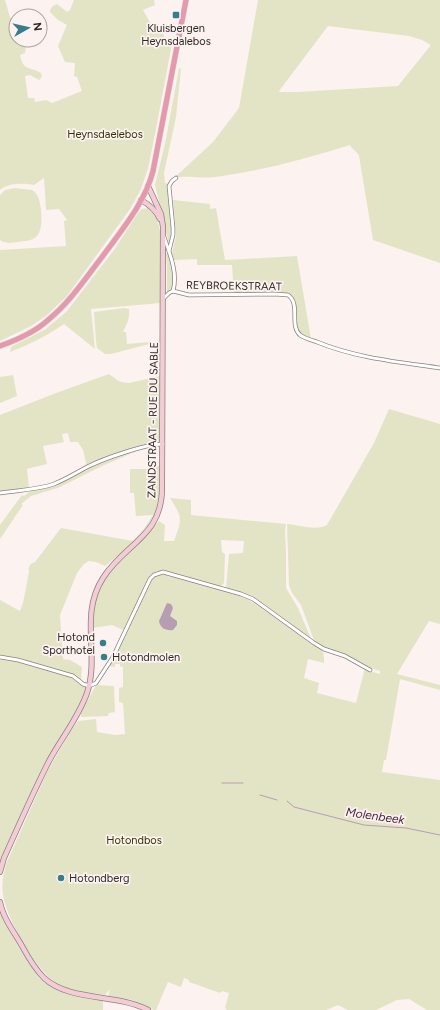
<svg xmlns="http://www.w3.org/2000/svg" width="440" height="1010" font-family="Figtree,sans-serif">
<rect width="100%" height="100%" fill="#fcf2ef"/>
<g fill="#e3e4c6" fill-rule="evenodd">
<path d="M0 0H5L10 17 16 24V40H37L31 44 26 45 25 53 20 55C23 71 29 66 41 73L42 77 39 80 30 75 25 76 28 98H34L35 102 46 100 52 103 82 91 77 77 74 76 75 63 65 62 58 46 67 25 58 20 50 12C51 7 52 6 57 4L67 12 70 10 74 0H154L155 5 143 10 152 26 159 28 158 33 164 34 163 42 172 44 155 134 148 169 141 189 130 209 67 296 46 316 31 326 0 341V250L66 246 64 221 67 220 59 209 46 210 44 178 34 185C24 183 8 183 0 190Z"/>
<path d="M258 0H440V263L373 240 359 156C357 151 352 149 350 145 305 159 261 171 215 177 201 179 188 175 174 178L213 142 239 108ZM328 26 409 36 422 40 431 45 398 86 298 92H280L279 91Z"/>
<path d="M179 68 181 69 176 117 164 173 165 183 168 184 172 230 169 244 155 185 166 139Z"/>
<path d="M14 188 32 190C35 192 37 194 38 197 42 206 44 231 36 237 32 241 24 241 18 242 11 243 6 244 0 240V195L5 190Z"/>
<path d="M173 200 210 204V209L216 208 225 260 297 256 311 339C284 328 305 308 290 295L234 294 232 265H197V259L174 260 172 253 176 236Z"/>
<path d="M149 208 156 215 160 231 161 303 91 309 95 349 64 324C47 336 30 344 10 352L11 347 46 329 67 311 114 250 138 213 142 209Z"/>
<path d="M167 253 169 255C172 266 179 283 169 292H168L167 290V265L166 254Z"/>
<path d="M124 308 129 309C130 318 127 324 123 332H126L127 344 149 342V344L111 354H105L97 348 96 341 94 312Z"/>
<path d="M109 374C116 379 119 383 129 383L160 376V442L131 450 87 467 83 450 78 442H70L68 433 62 434 64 442 43 446 47 464 27 469 29 488 0 492V415L56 393Z"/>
<path d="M13 375 17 396 0 403V377Z"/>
<path d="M389 409 440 424V624L429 621 397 674 440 685V690L400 679 386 760H384L382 772 440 780V1010H427L409 999 397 1000 376 1010H348L338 1005 326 1010H227L225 1008 229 993 222 991 220 993 189 982V980L184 978 181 987 168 982 156 1010H154L132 1000 108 996 110 989 105 995C88 992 70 991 55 982 36 970 5 916 3 894 1 884 4 873 6 864L47 772 69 734 78 721 96 719 97 732 116 735 125 734 123 703 119 702V688L123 687V667L120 666V664H115V667L109 666 151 580C156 574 162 574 169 575L233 593 249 600 322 650 324 656V663L308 659 304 678 319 683 317 693 356 703 365 668 369 671 380 674V671C369 668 359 662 348 656 337 652 325 649 315 643L301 605 292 593 289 585 287 524C299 525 317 531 327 525L374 443Z"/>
<path d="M130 453V454L102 466 58 488 31 496 21 504 23 505 0 539V525L22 495 24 496 32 490 46 487 86 469Z"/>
<path d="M156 466H160C160 478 161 492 158 503 151 531 126 549 105 566L96 562 89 561 84 564 77 573 60 615 63 659 70 660 82 667 81 681 87 685 80 706 44 765 0 862V600L20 611 23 603 29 572C28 566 30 564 35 562L61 528 133 541 143 530 153 515 136 516 134 493H130V469H148V473L156 472Z"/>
<path d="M170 498 191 500V515L286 524 285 530 286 552V588L298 608 312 641 253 598 226 588 229 554 243 553 244 541 221 540 222 552 225 554 224 583 220 587 164 571H157L149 579 123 630 112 625 92 628C93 616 94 605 98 594 108 565 142 546 159 521L165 525 164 541H174C182 519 183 518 170 498Z"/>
<path d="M96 685 114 686 115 712 109 713 108 716 81 717V713Z"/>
<path d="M0 913C5 925 12 935 18 946 24 955 29 965 36 974 52 995 79 996 103 1000V1010H0Z"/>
</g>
<path fill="#b69db1" d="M167 603 171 604 173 608 170 616 177 621V625L173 630C166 631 160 628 159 621Z"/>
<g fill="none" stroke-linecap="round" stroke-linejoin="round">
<g stroke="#b69db1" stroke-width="1">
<path d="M222 783H243"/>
<path d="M260 795 277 800"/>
<path d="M287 801 294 807 364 825 406 828 440 835"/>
</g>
<g stroke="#89817e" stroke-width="4.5">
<g id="street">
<path d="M164 237C170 254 178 273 173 291"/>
<path d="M169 251 173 235V228L169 186 172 181 176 178"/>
<path d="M163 299 169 293 173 291 189 295 275 294 288 295C301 304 289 325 300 335 304 338 311 340 317 342 356 358 398 362 440 368"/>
<path d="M0 493C18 490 37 490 54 484 66 479 76 473 87 467 103 459 145 444 163 444"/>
<path d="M0 657 18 660 73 676 83 684 89 686 96 683 113 657 150 579 154 575 163 572 241 594 253 599 314 643 324 649 345 656 370 670"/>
</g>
</g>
<g stroke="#89817e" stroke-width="6">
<g id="secondary">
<path d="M141 200C150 205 156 210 160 219"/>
<path d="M0 872 4 858C18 827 32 795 47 765 59 741 78 719 87 693 100 655 79 615 103 578 125 543 162 537 162 488L163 227 161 214 148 186"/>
<path d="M0 902C3 918 14 932 22 946 28 957 35 969 44 978 70 1002 116 993 148 1010"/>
</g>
</g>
<g stroke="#d1d0cf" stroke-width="6">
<path id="primary" d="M0 346C17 340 35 332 48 320 70 302 85 279 102 257 121 231 145 203 153 171L186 0"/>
</g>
<use href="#street" stroke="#fff" stroke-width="3"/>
<use href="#secondary" stroke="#f3ccd6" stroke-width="4.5"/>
<use href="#primary" stroke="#e699ad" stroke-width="5"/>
</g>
<g fill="#377d8a" stroke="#fcf2ef" stroke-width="1.5">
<rect x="172" y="11" width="8" height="8" rx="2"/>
<circle cx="103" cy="643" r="4"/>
<circle cx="104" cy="657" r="4"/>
<circle cx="61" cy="878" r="4"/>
</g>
<g text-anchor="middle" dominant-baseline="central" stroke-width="3.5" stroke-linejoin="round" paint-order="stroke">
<g font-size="11" fill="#2c2927" stroke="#fcf2ef" text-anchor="start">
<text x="176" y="28" text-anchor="middle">Kluisbergen<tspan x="176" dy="13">Heynsdalebos</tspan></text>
<text x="95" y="637" text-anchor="end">Hotond<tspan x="95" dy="13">Sporthotel</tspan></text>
<text x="112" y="657">Hotondmolen</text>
<text x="69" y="878">Hotondberg</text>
</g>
<g font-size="11" fill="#343300" stroke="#fcf2ef">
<text x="105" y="134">Heynsdaelebos</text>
<text x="134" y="840">Hotondbos</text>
</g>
<g font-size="11" fill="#2c2927" stroke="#fcf2ef">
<text transform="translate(234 286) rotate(1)">REYBROEKSTRAAT</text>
<text transform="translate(153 420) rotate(-89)">ZANDSTRAAT - RUE DU SABLE</text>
</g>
<g font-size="12" font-style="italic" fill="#472442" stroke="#fcf2ef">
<text transform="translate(375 816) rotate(8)">Molenbeek</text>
</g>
</g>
<g transform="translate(28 28) rotate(82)"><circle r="19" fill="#fcf2ef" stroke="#a9a29f"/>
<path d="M0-3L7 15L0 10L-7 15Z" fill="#377d8a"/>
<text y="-6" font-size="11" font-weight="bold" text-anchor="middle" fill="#2c2927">N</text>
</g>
</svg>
